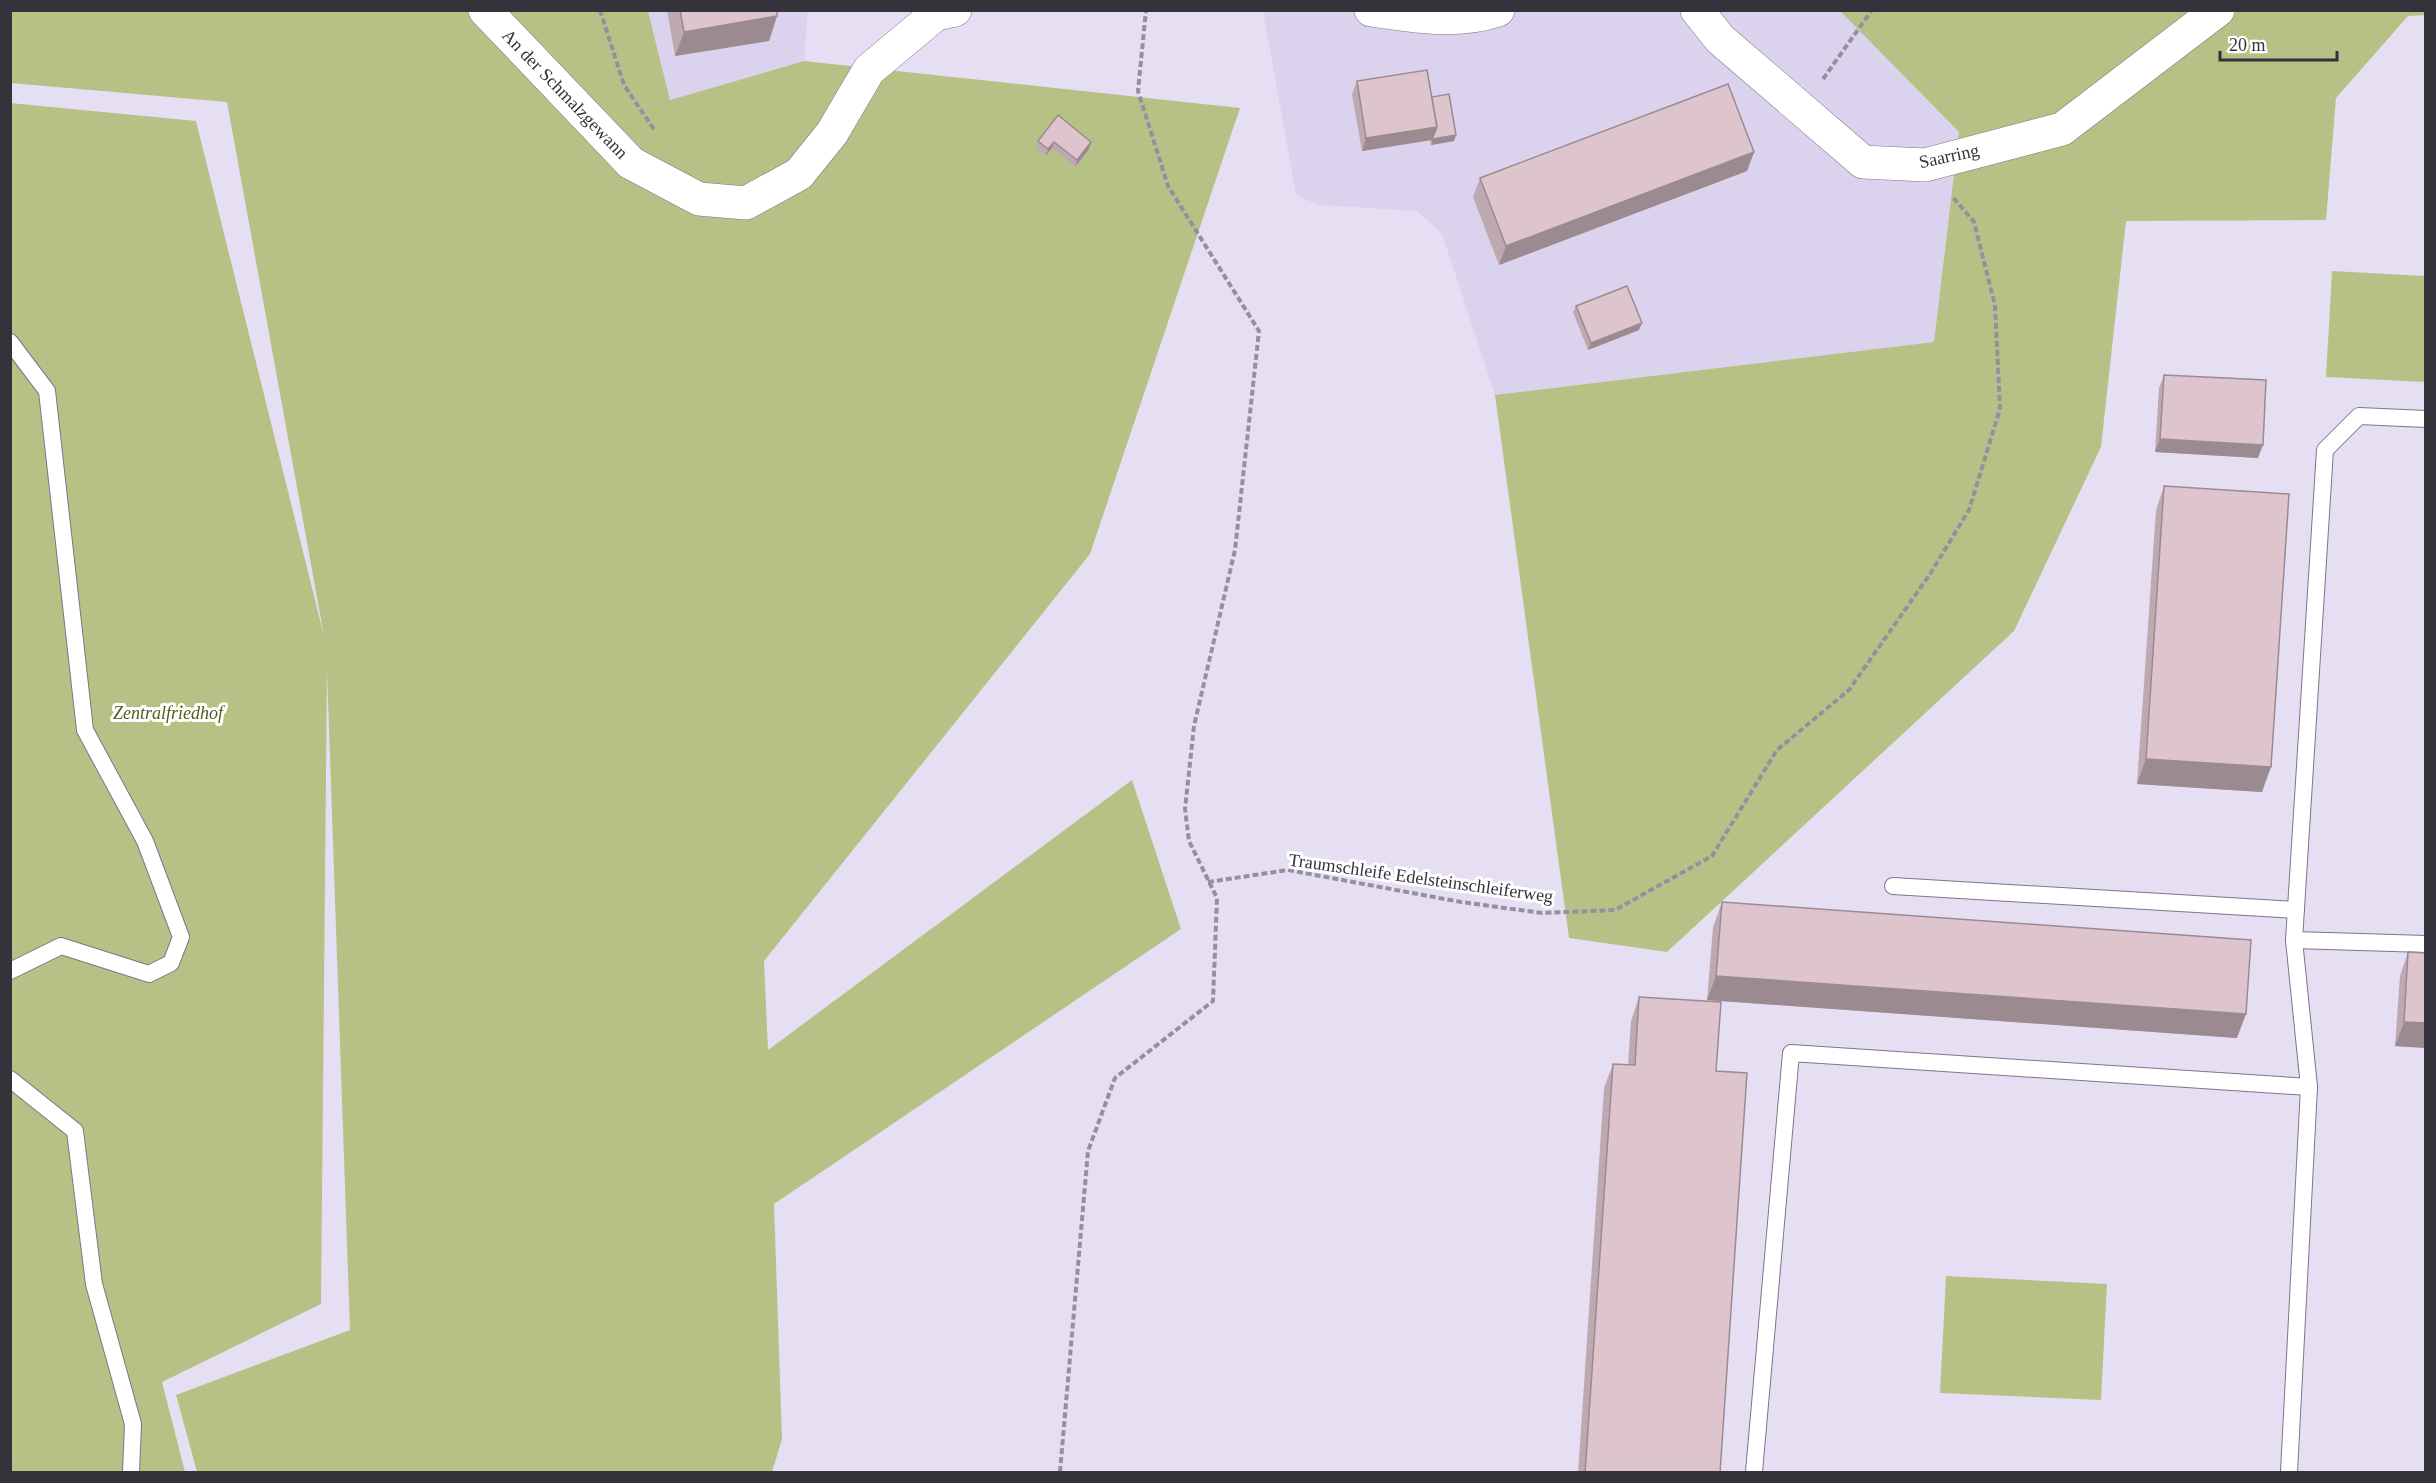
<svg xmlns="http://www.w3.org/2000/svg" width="2436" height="1483" font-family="Georgia,serif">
<rect width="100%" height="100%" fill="#e6dff4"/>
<g fill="#dbd2ed">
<path d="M648 11H808L804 61 670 100Z"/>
<path d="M1263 11H1840L1959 132 1934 342 1495 395 1442 234 1417 211 1319 205 1296 195Z"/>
</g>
<g fill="#b6c285">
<path d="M11 11H648L670 100 804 61 1240 108 1090 554 764 961 768 1050 1132 780 1181 929 774 1204 782 1439 772 1472H197L176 1395 350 1330 327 671 321 1304 162 1382 185 1472H11L10 103 196 121 324 636 227 102 11 83Z"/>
<path d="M1840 11H2425V15L2408 16 2336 98 2326 220 2126 221 2101 447 2014 631 1667 952 1569 938 1495 395 1934 342 1959 132Z"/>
<path d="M2332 271 2425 276V382L2326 377Z"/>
<path d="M1946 1276 2107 1284 2101 1400 1940 1393Z"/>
</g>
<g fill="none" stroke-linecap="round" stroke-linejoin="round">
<g stroke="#7c7689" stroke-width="18">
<g id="service">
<path d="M10 342 47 391 85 730 145 841 181 937 171 963 149 974 61 946 10 971"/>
<path d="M1893 886 2296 910"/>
<path d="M2294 940 2426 944"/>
<path d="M10 1079 75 1131 94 1284 133 1424 131 1472"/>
<path d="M1754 1472 1791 1053 2309 1087"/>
<path d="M2289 1472 2309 1087 2294 940 2325 450 2359 416 2426 419"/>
</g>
</g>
<g stroke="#7c7689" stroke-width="34">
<g id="minor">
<path d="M485 10 631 163 699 199 746 203 799 174 832 133 869 70 936 14 955 10"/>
<path d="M1371 10C1414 16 1455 24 1498 10"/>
<path d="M1697 10 1720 39 1863 162 1925 165 2062 129 2218 10"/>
</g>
</g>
<g stroke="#95909f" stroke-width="4" stroke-dasharray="6 3" stroke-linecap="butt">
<path d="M600 10 624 85 655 131"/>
<path d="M1823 79 1872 10"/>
<path d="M1208 882 1288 870 1461 902 1542 913 1615 910 1712 856 1777 750 1849 690 1930 574 1969 510 2000 409 1995 305 1974 222 1952 196"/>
<path d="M1060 1472 1088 1151 1115 1078 1213 1001 1217 898 1189 841 1185 809 1194 726 1235 550 1259 331 1168 186 1138 91 1146 10"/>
</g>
<use href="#service" stroke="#fff" stroke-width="16"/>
<use href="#minor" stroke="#fff" stroke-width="33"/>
</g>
<g fill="#bfa9b0">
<path d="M667 10H777V16L769 41 675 56Z"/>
<path d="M1357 81 1432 97 1456 135 1454 141 1431 145 1430 140 1362 151 1352 94Z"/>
<path d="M1058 115 1089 149 1075 167 1052 148 1046 156 1036 148 1038 141Z"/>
<path d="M1754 152 1747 171 1499 265 1473 197 1480 178Z"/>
<path d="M1576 306 1639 330 1588 350 1573 312Z"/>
<path d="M2164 375 2258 458 2155 452 2159 388Z"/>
<path d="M2164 486 2262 792 2137 784 2156 510Z"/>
<path d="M1722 902 2237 1038 1707 1000 1713 927Z"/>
<path d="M2408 952 2426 1048 2395 1046 2400 976Z"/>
<path d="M1639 997 1716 1071 1720 1473H1578L1604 1088 1613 1064 1628 1065 1631 1021Z"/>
</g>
<g fill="#9b8a90">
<path d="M777 16 769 41 675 56 684 32Z"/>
<path d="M1437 127 1432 140 1362 151 1366 138Z"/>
<path d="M1456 135 1454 141 1431 145 1433 139Z"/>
<path d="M1054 142 1052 148 1046 156 1048 149Z"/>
<path d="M1091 142 1089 149 1075 167 1077 160Z"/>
<path d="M1754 152 1747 171 1499 265 1506 246Z"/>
<path d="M1642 323 1639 330 1588 350 1591 343Z"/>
<path d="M2160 439 2263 445 2258 458 2155 452Z"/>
<path d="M2146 759 2271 767 2262 792 2137 784Z"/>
<path d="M1716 976 2246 1014 2237 1038 1707 1000Z"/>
<path d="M2404 1022 2426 1023V1048L2395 1046Z"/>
</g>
<g fill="#dec5cd" stroke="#9b8a90" stroke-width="1.5">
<path d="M680 10H777V16L684 32Z"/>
<path d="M1427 70 1437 127 1366 138 1357 81Z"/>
<path d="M1728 84 1754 152 1506 246 1480 178Z"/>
<path d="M1449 94 1456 135 1433 139V137L1437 127 1432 97Z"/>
<path d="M1058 115 1091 142 1077 160 1054 142 1048 149 1038 141Z"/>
<path d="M1627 286 1642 323 1591 343 1576 306Z"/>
<path d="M2164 375 2266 380 2263 445 2160 439Z"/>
<path d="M2164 486 2289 494 2271 767 2146 759Z"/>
<path d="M1722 902 2251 940 2246 1014 1716 976Z"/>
<path d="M2408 952 2426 953V1023L2404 1022Z"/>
<path d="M1639 997 1721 1002 1716 1071 1747 1073 1720 1473H1585L1613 1064 1635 1065Z"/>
</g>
<g text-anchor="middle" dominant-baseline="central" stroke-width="6" stroke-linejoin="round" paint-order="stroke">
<g font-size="18" fill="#34323a" stroke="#fff">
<text transform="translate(565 94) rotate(46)">An der Schmalzgewann</text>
<text transform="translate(1949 156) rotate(-12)">Saarring</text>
<text transform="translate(1421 878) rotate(8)">Traumschleife Edelsteinschleiferweg</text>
</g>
<g font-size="18" font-style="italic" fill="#545e1b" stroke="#fff">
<text x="168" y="713">Zentralfriedhof</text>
</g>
</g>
<rect width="2436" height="1483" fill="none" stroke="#34323a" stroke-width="24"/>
<path d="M2220 51v9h117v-9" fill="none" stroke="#34323a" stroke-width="3"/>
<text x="2229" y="51" font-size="18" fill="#34323a" stroke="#ffffff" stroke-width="4.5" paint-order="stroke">20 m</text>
</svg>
